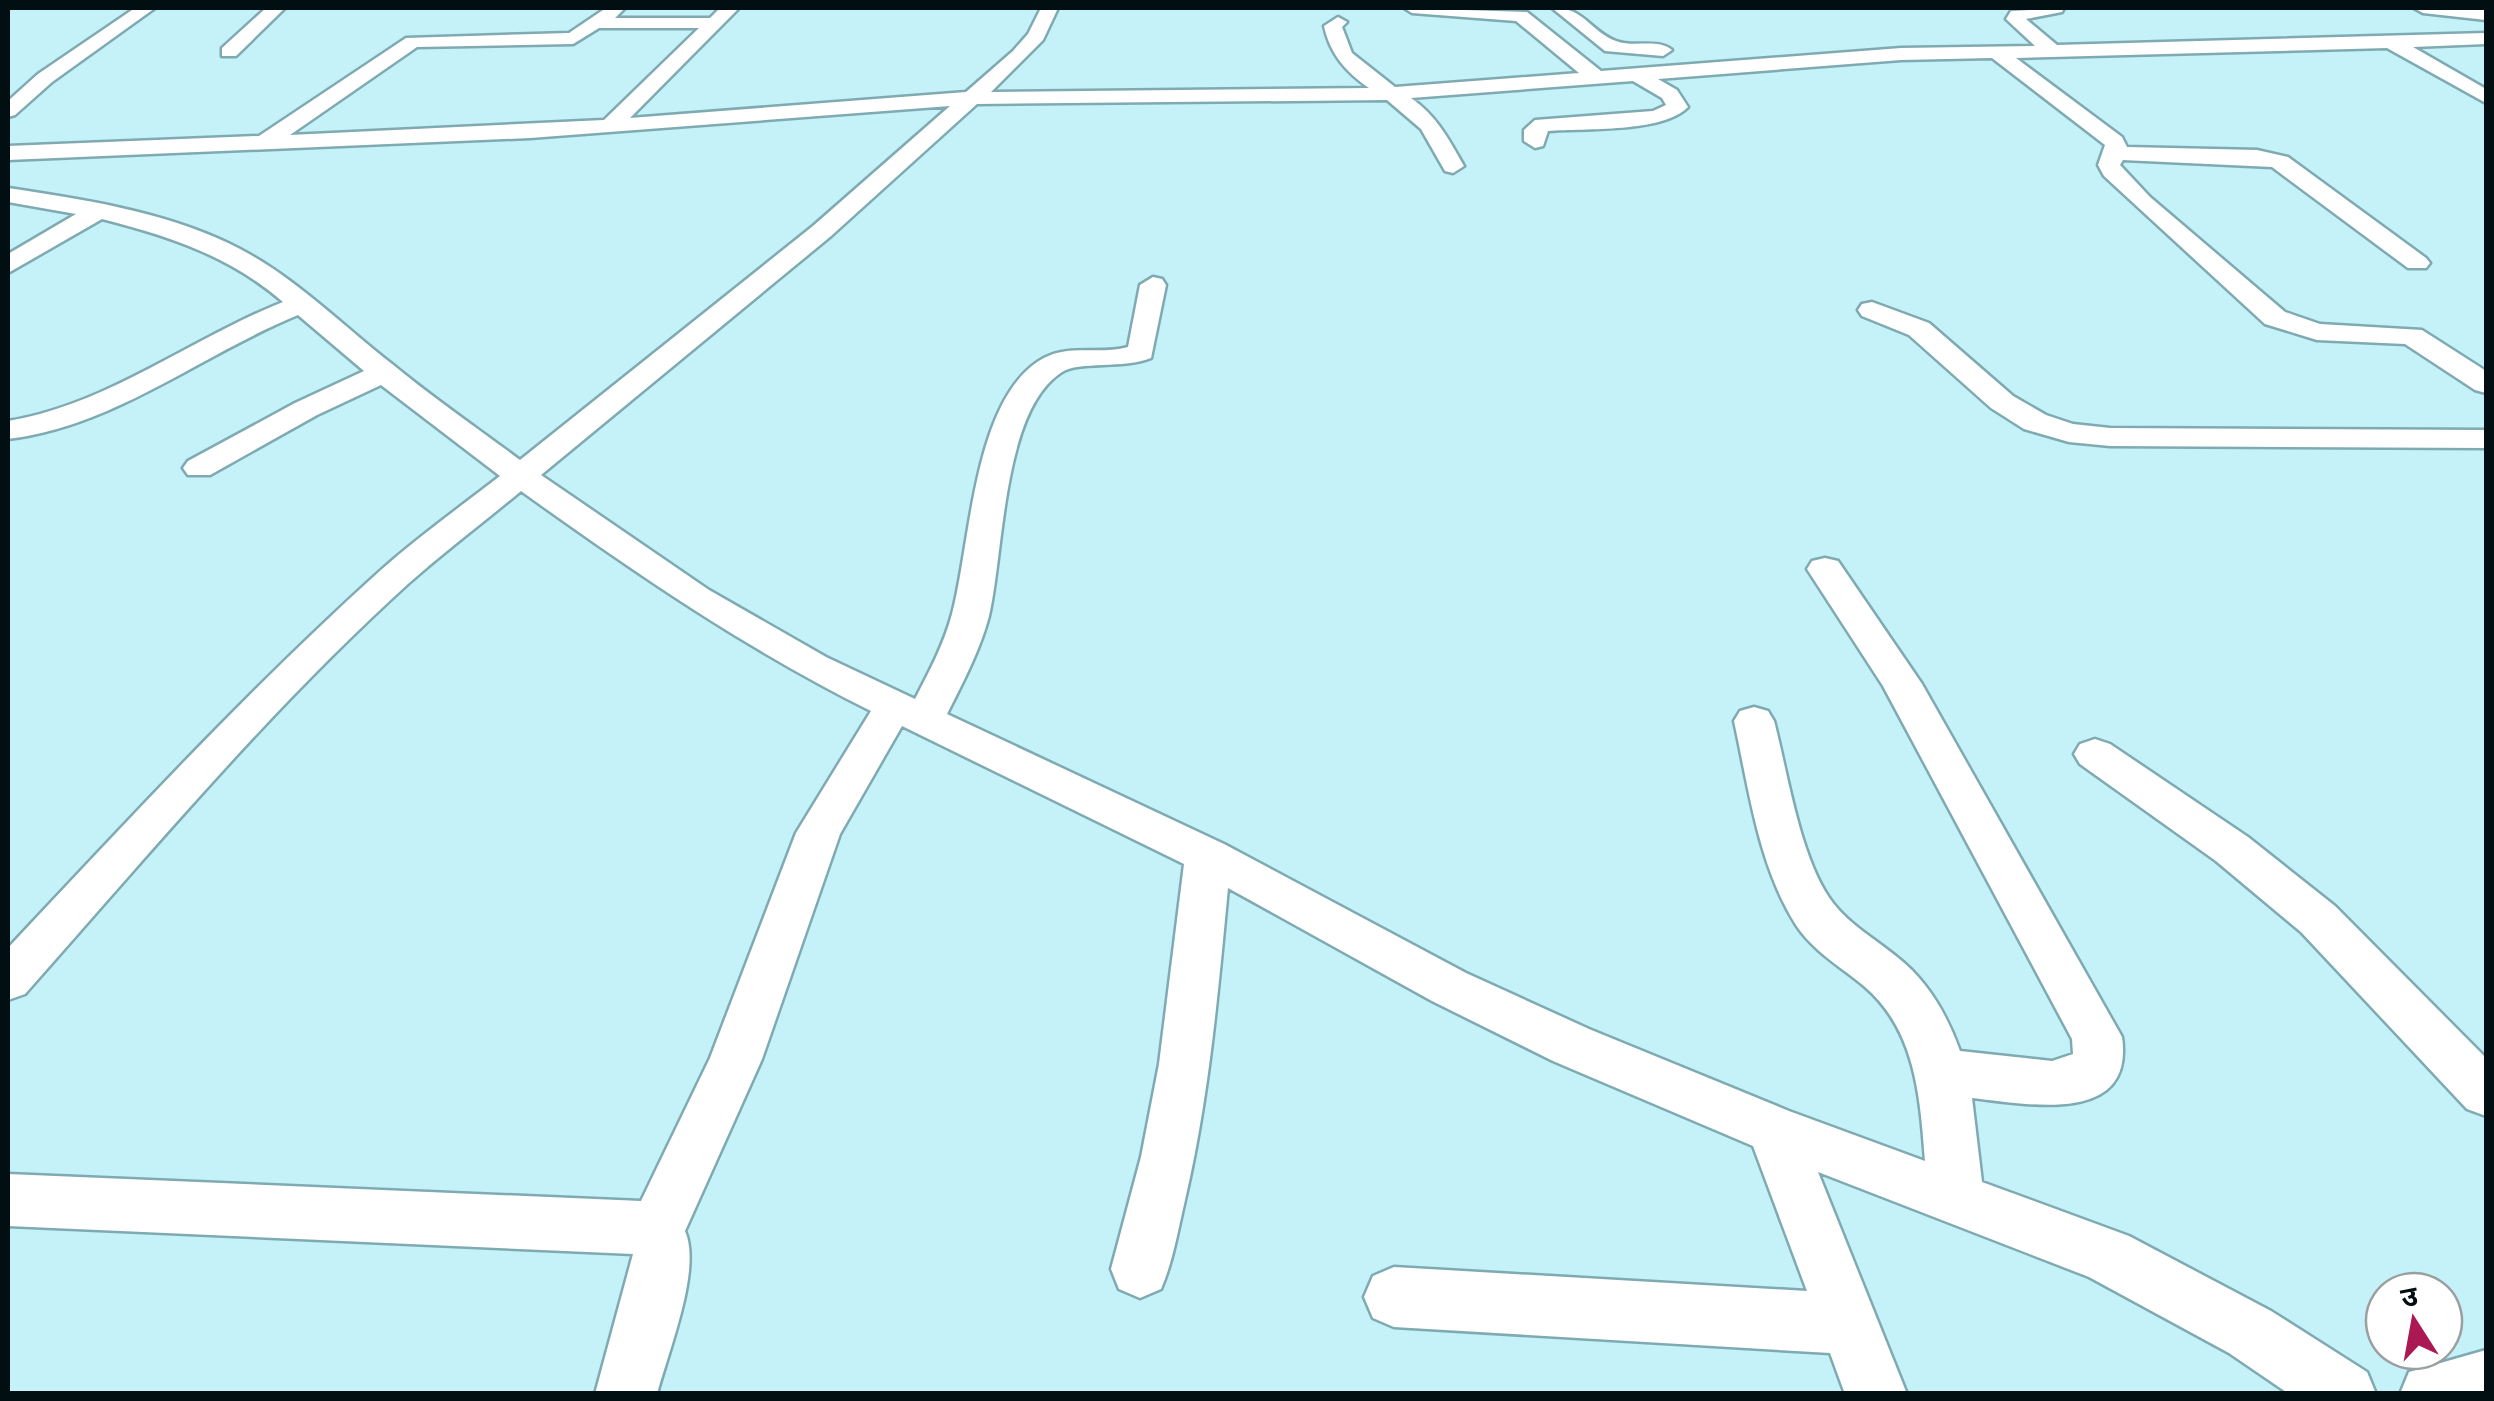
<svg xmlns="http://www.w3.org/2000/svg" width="2494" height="1401" font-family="Ubuntu,'Noto Sans Devanagari',sans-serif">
<rect width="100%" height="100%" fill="#c5f2f9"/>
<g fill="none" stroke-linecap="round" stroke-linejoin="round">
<g stroke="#7faab1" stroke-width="5">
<g id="minor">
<path d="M135 8H155L52 82 15 115 8 117V101L38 74Z"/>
<path d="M266 8H285L236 56H222V48Z"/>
<path d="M606 8H625L615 18H710L720 8H739L630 118 966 92 1013 51 1028 34 1041 8H1058L1043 40 991 92 1369 88C1346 72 1330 54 1324 26L1338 17 1347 22 1342 27 1352 53 1395 87 1579 73 1516 21 1412 13 1404 8 1527 12 1601 71 1901 48 2035 46 2006 19 2011 11 2064 8 2062 12 2026 19 2057 45 2486 33V44L2413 47 2486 89V103L2387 48 2016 58 2122 137 2127 147 2257 150 2288 157 2426 258 2430 263 2426 268H2408L2272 167 2123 160 2120 165 2150 197 2285 312 2320 324 2422 330 2486 371V393L2475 390 2405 344 2317 340 2265 324 2104 176 2098 165 2105 145 1992 58 1901 60 1658 79 1677 90 1688 107C1663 133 1585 128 1548 131L1543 146 1535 148 1524 141V130L1535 120 1653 111 1666 105 1662 98 1633 81 1411 98C1437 116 1449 140 1464 166L1453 173 1445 171 1421 129 1387 100 977 104 831 236 541 475 709 590 826 657 915 699C929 672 944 644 952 614 971 544 973 396 1044 358 1070 344 1100 355 1128 347L1140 285 1153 277 1162 279 1166 285 1151 358C1125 369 1078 361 1062 372 1002 410 1004 552 989 616 980 650 963 682 947 714L1224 844 1466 973 1589 1029 1789 1111 1925 1161C1920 1097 1916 1030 1864 986 1841 967 1813 951 1796 925 1758 865 1749 789 1734 721L1740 711 1754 707 1768 711 1774 721C1788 774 1800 860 1833 903 1850 925 1875 939 1897 957 1928 981 1947 1015 1960 1051L2052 1061 2073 1054 2072 1039 1883 686 1807 569 1812 561 1825 558 1838 561 1922 684 2122 1037C2135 1126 2027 1104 1972 1098L1982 1182 2129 1236 2271 1311 2367 1372 2376 1394H2289L2229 1353 2089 1277 1818 1172 1907 1394H1845L1830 1353 1394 1327 1373 1318 1364 1297 1373 1276 1394 1267 1807 1291 1753 1146 1553 1061 1432 1001 1228 888C1218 993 1209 1097 1185 1200 1178 1230 1173 1261 1161 1289L1140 1298 1119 1289 1111 1269 1141 1157 1159 1064 1184 864 902 726 840 834 762 1059 685 1231C702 1269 668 1352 657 1394H595L633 1254 8 1226V1174L641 1201 710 1058 796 833 871 711C746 649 634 572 521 491 484 522 445 551 409 583 270 709 149 854 25 994L8 1000V948C129 819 249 689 381 570 418 537 460 507 500 476L381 385 317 415 210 475H188L183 468 188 461 295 403 364 371 298 315C200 355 115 426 8 439V421C107 405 190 339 283 302 230 256 169 236 102 219L8 273V254L76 214 8 202V188C81 199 161 211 228 243 290 272 338 322 392 364 433 398 477 428 520 460L813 226 950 106 530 138 8 160V146L259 136 406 38 569 33ZM599 28H699L604 120 290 135 417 47 573 44Z"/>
<path d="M1552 8C1583 6 1590 31 1616 41 1634 48 1657 38 1672 50L1663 56 1605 51Z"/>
<path d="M2414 8 2486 10V20L2423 13Z"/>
<path d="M1872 302 1929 323 2013 396 2046 415 2073 424 2110 428 2486 430V448L2110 446 2069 442 2024 429 1991 408 1909 335 1862 316 1858 310 1862 304Z"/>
<path d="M2095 739 2110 744 2248 837 2335 906 2486 1058V1116L2467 1109 2301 932 2216 861 2080 764 2074 754 2080 744Z"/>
<path d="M2486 1350V1394H2400L2409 1372Z"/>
</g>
</g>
<use href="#minor" fill="#fff" fill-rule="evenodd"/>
</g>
<rect width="2494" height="1401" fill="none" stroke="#020f12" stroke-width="20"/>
<g transform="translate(2414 1321) rotate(349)"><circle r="48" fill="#ffffff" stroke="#9a9fa0" stroke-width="2.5"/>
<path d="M0-8L18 38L0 25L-18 38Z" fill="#aa1954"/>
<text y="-15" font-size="28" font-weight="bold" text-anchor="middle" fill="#020f12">उ</text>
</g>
</svg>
